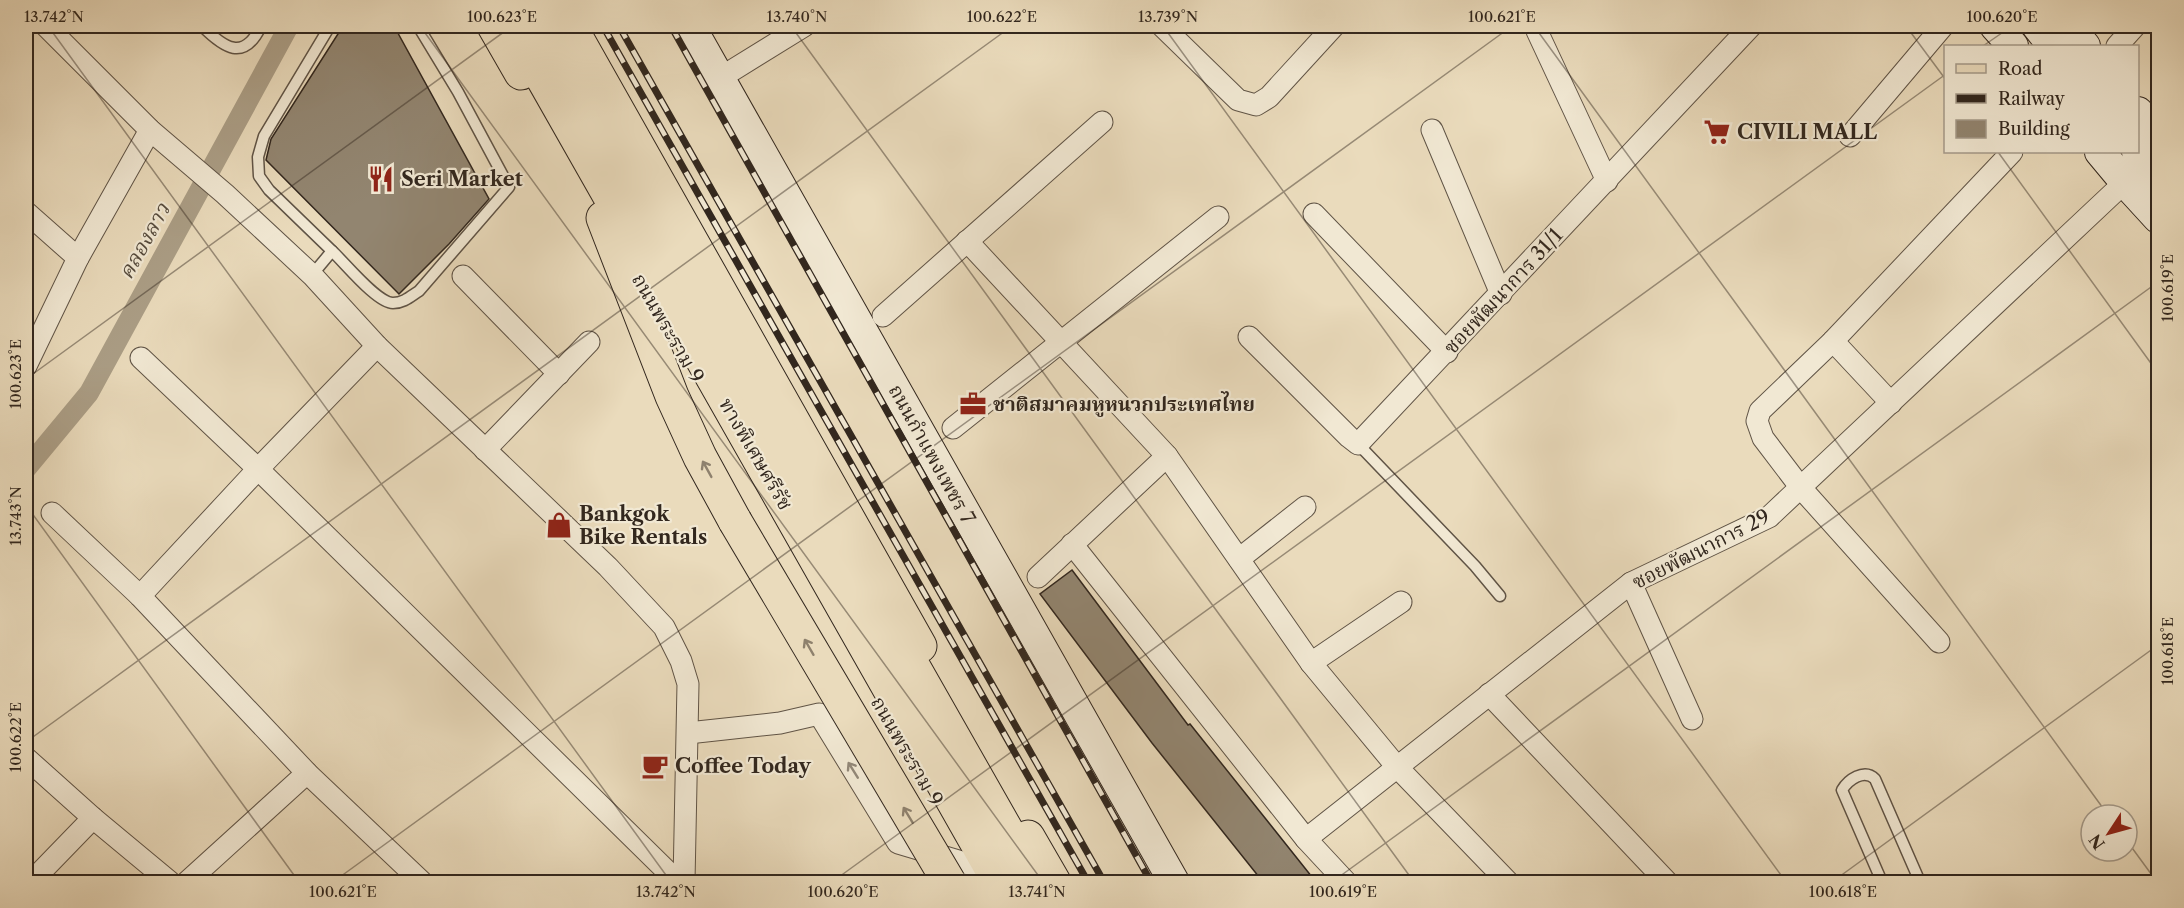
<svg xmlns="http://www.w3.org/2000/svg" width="2184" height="908" font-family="'Libre Caslon Text','Noto Serif Thai',serif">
<rect width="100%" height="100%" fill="#eadbbc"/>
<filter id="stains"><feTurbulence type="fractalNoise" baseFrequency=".00333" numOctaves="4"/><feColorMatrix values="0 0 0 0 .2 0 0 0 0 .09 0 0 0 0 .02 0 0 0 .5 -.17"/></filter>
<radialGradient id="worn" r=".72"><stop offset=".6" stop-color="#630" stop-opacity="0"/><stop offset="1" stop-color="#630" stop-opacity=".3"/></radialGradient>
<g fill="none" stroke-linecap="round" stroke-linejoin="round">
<path stroke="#ab9e86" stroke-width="20" d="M26 469 89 393 289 26"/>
</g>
<g fill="#928570" stroke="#32271e" stroke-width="1.5">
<path d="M343 26H394L489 199 449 244 399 294 266 160 271 139Z"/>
<path d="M1072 570 1188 725 1190 724 1316 882H1263L1152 743 1040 594Z"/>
</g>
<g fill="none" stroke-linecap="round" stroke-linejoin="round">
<g stroke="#605446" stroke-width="13">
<g id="lane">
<path d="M202 26C224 48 244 62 261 26"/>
<path d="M330 26 264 136 258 157 259 176 269 190 332 251"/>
<path d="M312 275 332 251C345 263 377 303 393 303 404 303 411 296 419 291L509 187 458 92 418 26"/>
<path d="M1358 444 1475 566 1500 596"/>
<path d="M1882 882 1842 790C1848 780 1864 768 1875 779L1920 882"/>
</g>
</g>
<g stroke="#605446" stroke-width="23">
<g id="street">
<path d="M46 26 150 130 225 194 312 275 377 346 608 567 664 627 681 661 688 684 684 882"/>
<path d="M1162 26 1238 100 1256 105 1269 97 1334 26"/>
<path d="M1537 31 1607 181"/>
<path d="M2117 46 2135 26"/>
<path d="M720 78 804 26"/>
<path d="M1432 130 1501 294"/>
<path d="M1850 136 1943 26"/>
<path d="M26 212 78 258"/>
<path d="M1314 214 1447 352"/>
<path d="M967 241 1167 456 1311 663 1397 767 1508 882"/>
<path d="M463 276 559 374"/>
<path d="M883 316 1102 122"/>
<path d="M1249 337 1349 437 1358 444 1751 26"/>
<path d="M1833 341 1891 403"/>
<path d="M141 358 258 469 678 882"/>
<path d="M26 366 78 258 150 130"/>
<path d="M953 428 1218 217"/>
<path d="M485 450 589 342"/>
<path d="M52 513 140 596 307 773 422 882"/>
<path d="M1072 544 1306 839 1346 882"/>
<path d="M1239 559 1305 507"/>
<path d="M1038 577 1167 456"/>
<path d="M1631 583 1692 719"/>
<path d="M140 596 258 469 377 346"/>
<path d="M1939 642 1801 488 1763 438 1757 421 1760 411 1833 341 2012 152"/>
<path d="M1311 663 1401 602"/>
<path d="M1489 694 1667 882"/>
<path d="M688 733 780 723 819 714 898 843 972 865"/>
<path d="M26 758 93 818 170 882"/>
<path d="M1306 839 1631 583 1769 517 2125 182"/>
<path d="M31 882 93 818"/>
<path d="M187 882 307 773"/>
</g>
</g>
<g stroke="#32271e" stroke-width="32">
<g id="secondary">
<path d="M690 26 1174 882"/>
<path d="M1995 26 2013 46"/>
<path d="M2037 26 2053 46"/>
<path d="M2068 26 2085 46"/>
<path d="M2138 112 2158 139"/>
<path d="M2100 152 2125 182 2158 218"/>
<path d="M2137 152 2158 179"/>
</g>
</g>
<g stroke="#32271e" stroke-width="35">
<g id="primary">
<path d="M494 26 521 73"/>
<path d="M570 26 920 646"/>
<path d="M1028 837 1054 882"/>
</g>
</g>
<g stroke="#32271e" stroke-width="35">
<g id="highway">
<path d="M513 26 999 882"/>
<path d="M549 26 1036 882"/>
<path d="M603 218 672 396 700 457 735 521"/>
</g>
</g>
<use href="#lane" stroke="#f1e8d3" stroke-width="10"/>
<use href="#street" stroke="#f1e8d3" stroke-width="21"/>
<use href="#secondary" stroke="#f1e8d3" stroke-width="30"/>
<use href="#primary" stroke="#eadbbc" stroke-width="33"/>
<use href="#highway" stroke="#eadbbc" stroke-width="33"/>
<g stroke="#32271e" stroke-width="7">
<g id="rail">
<path d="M603 26 1088 882"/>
<path d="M619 26 1104 882"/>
<path d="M671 26 1151 882"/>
</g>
</g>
<use href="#rail" stroke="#f1e8d3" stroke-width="4.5" stroke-dasharray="14" stroke-linecap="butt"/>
<g stroke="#32271e" stroke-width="35" stroke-linecap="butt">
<path id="highway-bridge" d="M735 521 949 882"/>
</g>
<use href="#highway-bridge" stroke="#eadbbc" stroke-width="33"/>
</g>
<defs><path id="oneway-shaft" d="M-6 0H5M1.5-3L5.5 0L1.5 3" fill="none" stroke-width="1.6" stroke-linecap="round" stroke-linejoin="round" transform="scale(1.5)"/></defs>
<g stroke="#8e816d">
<use href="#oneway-shaft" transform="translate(707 469) rotate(-119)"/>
<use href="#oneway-shaft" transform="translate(809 647) rotate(-120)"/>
<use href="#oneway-shaft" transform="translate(908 815) rotate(-121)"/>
</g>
<use stroke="#928878" href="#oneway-shaft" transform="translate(853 770) rotate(-122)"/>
<path fill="none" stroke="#32271e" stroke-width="1.5" stroke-opacity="0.45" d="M48 26 671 882M420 26 1043 882M791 26 1414 882M1163 26 1786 882M1534 26 2108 815M1906 26 1946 80M1983 46 2012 26M1998 152 2158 373M26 379 512 26M26 505 299 882M26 742 1012 26M2127 841 2157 882M333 882 1512 26M832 882 1946 74M1332 882 2158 282M1832 882 2158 645"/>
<defs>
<g id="supermarket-bare" transform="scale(2.07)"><path d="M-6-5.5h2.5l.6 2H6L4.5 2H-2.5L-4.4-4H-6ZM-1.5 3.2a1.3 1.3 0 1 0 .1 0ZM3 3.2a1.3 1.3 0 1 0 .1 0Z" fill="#8f2418" stroke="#f1e8d3" stroke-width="2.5" paint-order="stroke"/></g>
<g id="restaurant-bare" transform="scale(2.07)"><path d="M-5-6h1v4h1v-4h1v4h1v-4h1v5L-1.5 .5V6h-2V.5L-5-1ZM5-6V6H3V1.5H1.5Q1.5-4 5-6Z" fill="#8f2418" stroke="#f1e8d3" stroke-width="2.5" paint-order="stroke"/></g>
<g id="office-bare" transform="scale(2.07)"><path d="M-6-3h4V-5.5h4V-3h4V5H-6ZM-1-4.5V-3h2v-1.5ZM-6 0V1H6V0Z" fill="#8f2418" stroke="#f1e8d3" stroke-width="2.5" paint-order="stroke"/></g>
<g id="shop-bare" transform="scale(2.07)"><path d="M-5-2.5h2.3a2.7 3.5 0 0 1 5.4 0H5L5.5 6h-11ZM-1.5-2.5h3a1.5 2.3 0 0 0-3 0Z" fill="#8f2418" stroke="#f1e8d3" stroke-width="2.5" paint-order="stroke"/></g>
<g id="cafe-bare" transform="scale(2.07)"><path d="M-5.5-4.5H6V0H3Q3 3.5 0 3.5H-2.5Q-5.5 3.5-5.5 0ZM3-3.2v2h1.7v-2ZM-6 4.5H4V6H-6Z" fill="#8f2418" stroke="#f1e8d3" stroke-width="2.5" paint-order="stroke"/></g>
</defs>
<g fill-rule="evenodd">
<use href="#supermarket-bare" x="1717" y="132"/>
<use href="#restaurant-bare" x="381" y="179"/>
<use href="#office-bare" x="973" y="404"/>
<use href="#shop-bare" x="559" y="525"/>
<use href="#cafe-bare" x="655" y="766"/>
</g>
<g text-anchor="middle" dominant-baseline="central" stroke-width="4.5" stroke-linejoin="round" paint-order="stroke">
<g font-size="20" font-weight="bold" fill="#32271e" stroke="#f1e8d3" text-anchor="start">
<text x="1737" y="132">CIVILI MALL</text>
<text x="401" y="179">Seri Market</text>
<text x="993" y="404">ชาติสมาคมหูหนวกประเทศไทย</text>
<text x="579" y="514">Bankgok<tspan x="579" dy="23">Bike Rentals</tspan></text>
<text x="675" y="766">Coffee Today</text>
</g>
<g font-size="20" fill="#32271e" stroke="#f1e8d3">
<text transform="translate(1503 291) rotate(-47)">ซอยพัฒนาการ 31/1</text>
<text transform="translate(668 328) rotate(60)">ถนนพระราม 9</text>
<text transform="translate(756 454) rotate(60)">ทางพิเศษศรีรัช</text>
<text transform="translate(932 454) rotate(61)">ถนนกำแพงเพชร 7</text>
<text transform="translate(1701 549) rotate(-27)">ซอยพัฒนาการ 29</text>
<text transform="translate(907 751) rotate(60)">ถนนพระราม 9</text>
</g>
<g font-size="21" font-style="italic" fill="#564b3d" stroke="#f1e8d3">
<text transform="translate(144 241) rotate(-61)">คลองลาว</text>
</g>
</g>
<rect width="2184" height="908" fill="none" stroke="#eadbbc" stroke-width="66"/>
<rect x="1944" y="45" width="195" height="108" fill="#f1e8d3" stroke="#a59b8b" stroke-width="1.5"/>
<rect x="1956" y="64" width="30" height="9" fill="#eadbbc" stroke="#a59b8b" stroke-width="1.5"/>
<text x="1998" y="75" font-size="18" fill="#32271e">Road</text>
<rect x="1956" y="94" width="30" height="9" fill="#32271e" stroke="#a59b8b" stroke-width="1.5"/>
<text x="1998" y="105" font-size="18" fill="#32271e">Railway</text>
<rect x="1956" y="120" width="30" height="18" fill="#928570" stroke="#a59b8b" stroke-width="1.5"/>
<text x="1998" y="135" font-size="18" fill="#32271e">Building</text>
<g transform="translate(2109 833) rotate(234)"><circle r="28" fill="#f1e8d3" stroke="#a59b8b" stroke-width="1.5"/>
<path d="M0-4.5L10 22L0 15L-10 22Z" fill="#8f2418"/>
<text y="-9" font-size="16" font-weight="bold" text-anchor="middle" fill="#32271e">N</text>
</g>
<rect x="33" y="33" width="2118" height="842" fill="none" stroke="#32271e" stroke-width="2"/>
<g font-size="15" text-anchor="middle" fill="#32271e">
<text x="54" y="22">13.742°N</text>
<text x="502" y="22">100.623°E</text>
<text x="797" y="22">13.740°N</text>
<text x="1002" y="22">100.622°E</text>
<text x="1168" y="22">13.739°N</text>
<text x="1502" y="22">100.621°E</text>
<text x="2002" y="22">100.620°E</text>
<text transform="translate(2168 288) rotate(-90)" y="5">100.619°E</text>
<text transform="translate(16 374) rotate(-90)" y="5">100.623°E</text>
<text transform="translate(16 516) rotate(-90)" y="5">13.743°N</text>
<text transform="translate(2168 651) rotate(-90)" y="5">100.618°E</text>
<text transform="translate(16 737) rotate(-90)" y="5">100.622°E</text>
<text x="343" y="897">100.621°E</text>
<text x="666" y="897">13.742°N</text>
<text x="843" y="897">100.620°E</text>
<text x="1037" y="897">13.741°N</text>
<text x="1343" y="897">100.619°E</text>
<text x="1843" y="897">100.618°E</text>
</g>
<rect width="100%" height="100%" filter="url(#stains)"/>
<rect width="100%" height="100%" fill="url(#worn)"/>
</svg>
